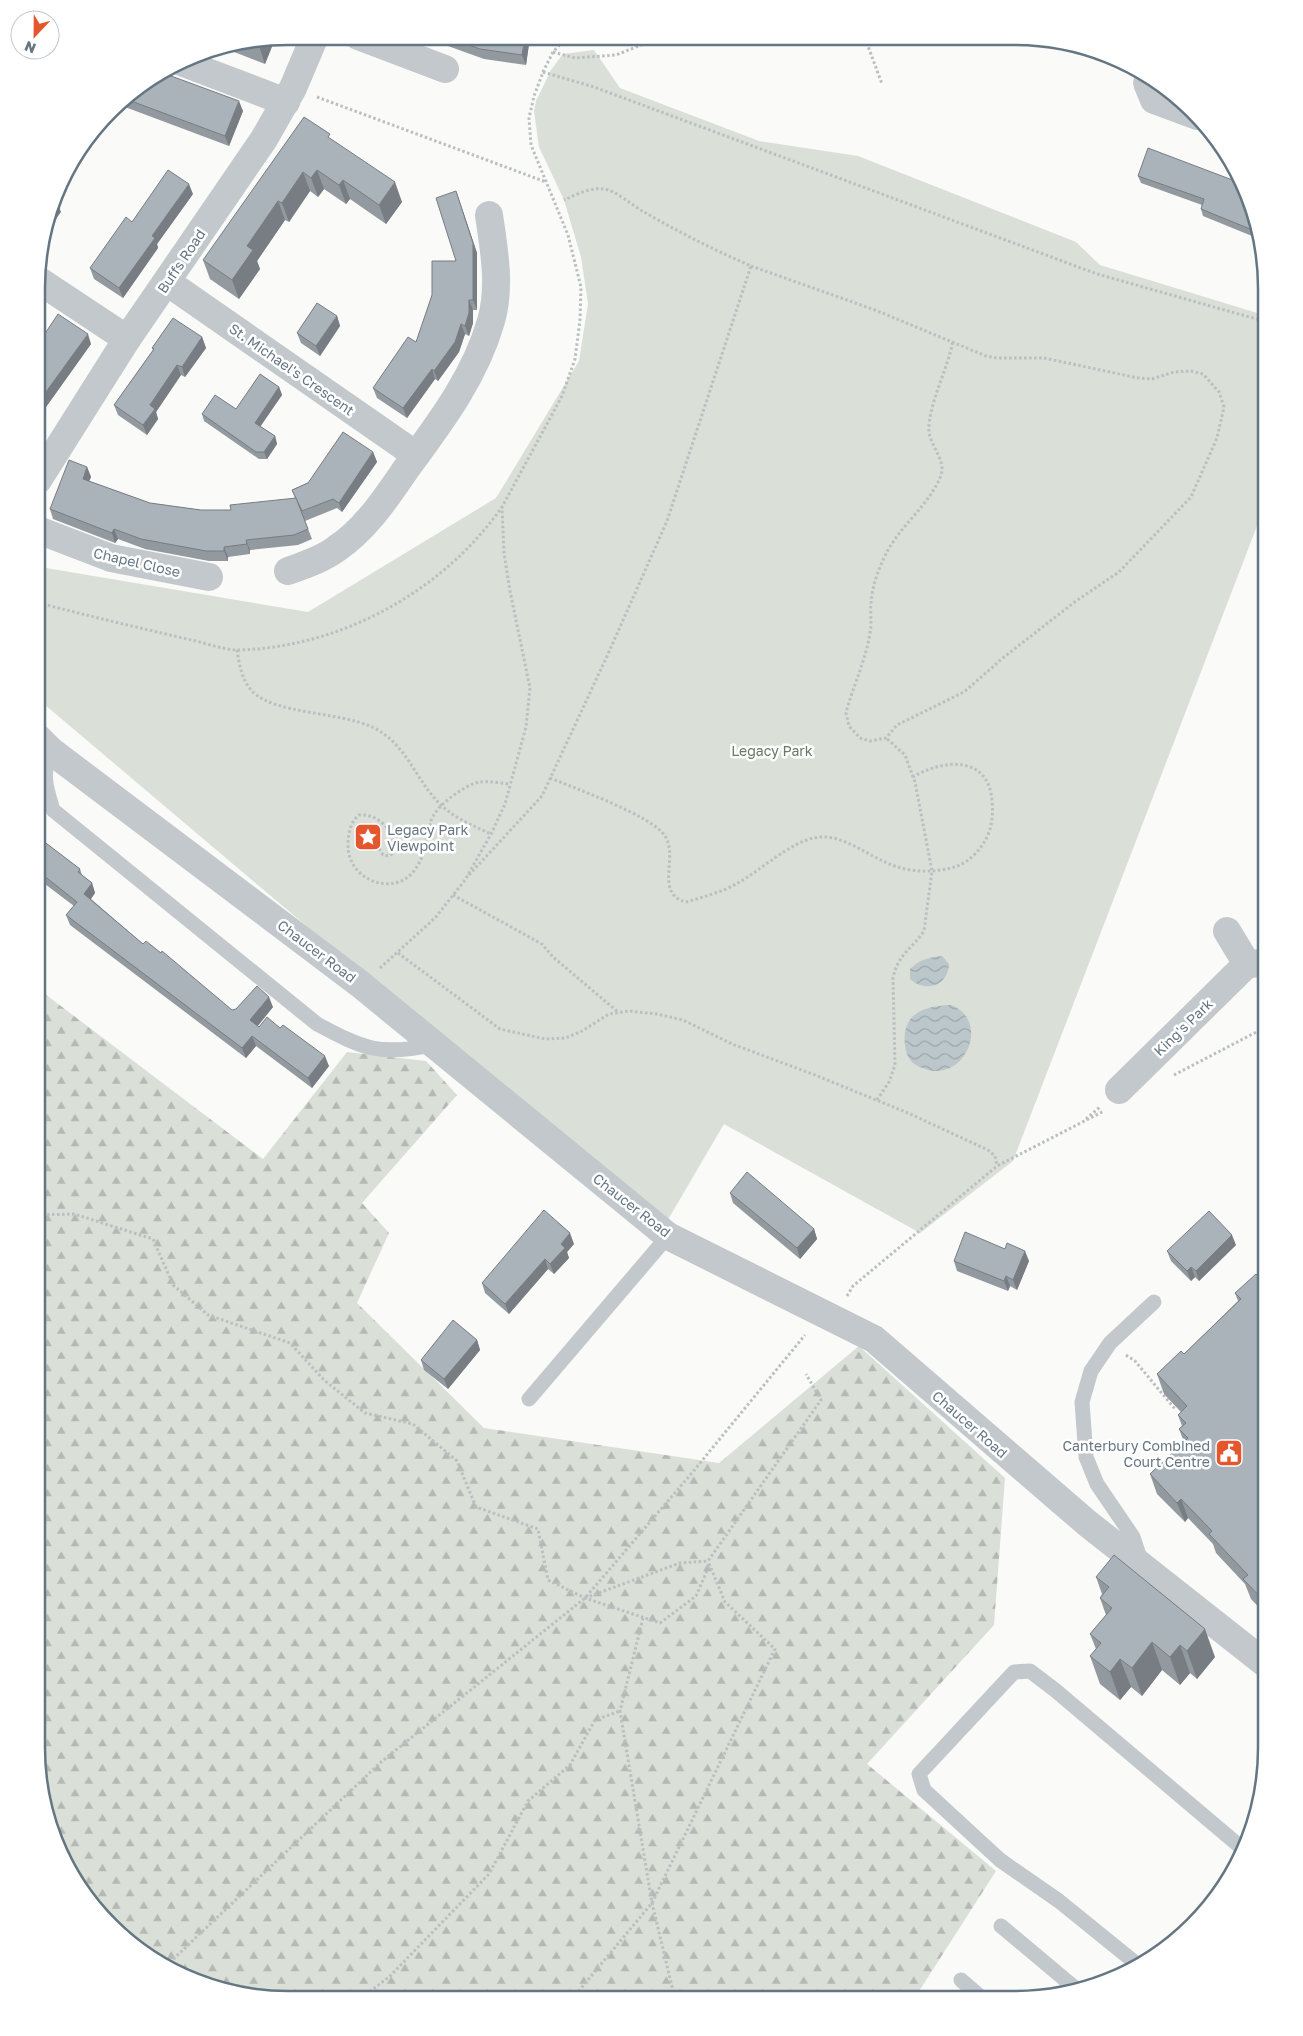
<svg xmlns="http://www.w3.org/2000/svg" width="1303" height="2036" font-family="'Golos Text',sans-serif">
<defs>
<pattern id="forest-firs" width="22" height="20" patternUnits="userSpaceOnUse" patternTransform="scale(1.25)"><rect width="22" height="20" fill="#dadfd7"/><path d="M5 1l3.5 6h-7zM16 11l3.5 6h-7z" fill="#b4b9b4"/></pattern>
<pattern id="water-waves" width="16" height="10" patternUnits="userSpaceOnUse" patternTransform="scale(1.25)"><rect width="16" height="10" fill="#bbc7cb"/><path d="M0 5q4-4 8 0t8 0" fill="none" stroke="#9ca6aa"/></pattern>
</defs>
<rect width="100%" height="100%" fill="#fafaf8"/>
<path fill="url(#forest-firs)" d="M37 988 263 1159 347 1052 426 1061 457 1095 362 1203 389 1233 357 1303 484 1428 719 1463 859 1346 1005 1478 994 1625 867 1764 996 1871 914 1999 255 1998 192 1981 135 1948 88 1902 55 1845 36 1748Z"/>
<path fill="#dadfd7" d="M594 50 620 88 759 141 858 156 1076 242 1100 265 1267 316V500L1013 1161 920 1233 724 1124 666 1223 421 1023 38 699 40 567 308 612 496 498 579 361 588 304 581 257 564 200 539 147 534 111 536 101 551 70 563 54Z"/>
<g fill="url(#water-waves)">
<path d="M942 956 949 964C948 986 926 993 910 979V969C919 960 929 957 942 956Z"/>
<path d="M951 1005C995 1022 960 1095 913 1063 908 1059 906 1052 905 1046 901 1013 924 1006 951 1005Z"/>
</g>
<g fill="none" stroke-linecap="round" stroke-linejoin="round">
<g stroke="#bbbfc2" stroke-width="3" stroke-dasharray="2.5 2.5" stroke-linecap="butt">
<path d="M865 38 882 84"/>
<path d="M553 52 575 58 616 55 661 37"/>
<path d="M543 72 594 87 1097 274 1267 322"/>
<path d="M317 97 546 182"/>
<path d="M751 266 875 310 986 356 997 358H1044L1138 378 1152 379 1174 372 1191 371 1203 374 1219 392 1224 407 1217 438 1191 497 1119 572 1076 601 1004 657 964 692 897 725 886 738 870 741 860 738 849 726 846 713C853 686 866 660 870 633 872 623 870 613 871 603 872 587 878 570 885 556 898 527 931 504 941 475 946 460 931 447 929 432 927 408 948 368 953 341"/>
<path d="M38 606 47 605C93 617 140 628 187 639 203 642 222 650 239 650 342 647 443 591 502 507"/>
<path d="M237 650C239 664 242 681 253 692 275 714 340 712 372 727 408 744 415 781 442 806 456 819 474 826 491 834"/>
<path d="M550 778C574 788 653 816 665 836 679 857 654 894 686 902 703 897 722 892 736 884 760 871 789 843 814 838 839 832 864 853 885 862 901 870 922 873 940 870 954 868 964 865 974 855 990 839 994 822 992 800 988 755 943 759 913 777"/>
<path d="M371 836 383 855 389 856 392 854C399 834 379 813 359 815 350 822 348 835 348 846 348 879 392 898 414 871 425 857 427 837 431 821 435 806 466 784 480 782 489 781 501 783 510 784"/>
<path d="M469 875 542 796 608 654 667 521 751 266C714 250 679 232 644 212 633 206 615 190 604 189 590 187 576 195 564 200"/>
<path d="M453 895 542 944 553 957 618 1012"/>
<path d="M398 953 500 1029 545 1039 566 1038 582 1031 609 1014 629 1011 657 1014 683 1020 732 1044 815 1075 908 1113 988 1150 995 1156 997 1166"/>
<path d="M380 968 435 918 465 880 491 834 505 804 526 727 530 688 510 591 504 553 502 507 562 396 575 359 580 320 581 287 568 235 531 145 529 118 534 96 543 72 553 52 567 37"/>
<path d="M1174 1075 1266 1027"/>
<path d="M877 1100 889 1082 895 1065 893 978C898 954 912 949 924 931L932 871 915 782 905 755 886 738"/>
<path d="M1086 1119 1100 1107"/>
<path d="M37 1215 74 1214 153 1239 173 1285 208 1315 290 1343 324 1380 365 1413 413 1424 457 1461 476 1507 538 1529 548 1580 585 1598 660 1623 696 1596 709 1566"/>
<path d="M847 1296 853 1286 997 1166 1104 1111"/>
<path d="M1126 1355 1135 1361 1175 1409"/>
<path d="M585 1598 680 1563 708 1561 821 1400 806 1374"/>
<path d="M643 1618 620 1711 652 1903 675 1999"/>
<path d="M166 1966 381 1762 585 1598 691 1474 805 1335"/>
<path d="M362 1998 390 1976 489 1874 528 1801 570 1765 595 1720 620 1711"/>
<path d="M572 1999 652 1903 775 1649 725 1602 708 1561"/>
</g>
<g stroke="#c3c8cc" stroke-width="15">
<path d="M51 751C41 775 46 787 53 810L317 1024C364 1049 379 1056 433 1045"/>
<path d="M529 1399 668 1236"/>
<path d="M1141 1561 1133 1537 1097 1484 1086 1457 1082 1402 1091 1371 1110 1343 1154 1302"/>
<path d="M1001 1926 1075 1988"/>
<path d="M1138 1965 1059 1901 1000 1860 924 1790 919 1774 1014 1672 1030 1671 1055 1690 1243 1849"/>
<path d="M961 1980 984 2000"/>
</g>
<g stroke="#c3c8cc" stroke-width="28">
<path d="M358 36 445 69"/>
<path d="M181 62 286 102"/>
<path d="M1149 77 1147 83 1154 100 1197 116"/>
<path d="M38 280 127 339"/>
<path d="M167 282 416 455"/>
<path d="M38 480 127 339 264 139 293 88 315 36"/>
<path d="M38 530 111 558 209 577"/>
<path d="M288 571C304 565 323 559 336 549 366 529 386 498 406 469 440 423 475 377 491 321 501 286 494 250 489 215"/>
<path d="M38 738 51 751 360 984 668 1236 874 1339 1087 1523 1266 1664"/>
<path d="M1227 931 1247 964"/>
<path d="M1119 1090 1247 964 1266 963"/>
</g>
</g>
<g fill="#929a9f">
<path d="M423 37H530L526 65 484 59Z"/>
<path d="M275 39 265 64 234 52 233 49 230 48Z"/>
<path d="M163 73 243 111 229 146 117 104 122 99Z"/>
<path d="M331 139 402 202 386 224 350 199 346 204 324 189 318 197 310 191 289 222 285 220 257 261 260 269 239 299 210 279 203 260Z"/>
<path d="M1138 176 1243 184 1252 236 1203 216 1201 209 1202 205 1141 183Z"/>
<path d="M456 191 477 253V310H473V323L469 336 465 334 459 352 438 381 435 379 407 418 377 398 373 388 416 342 456 261Z"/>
<path d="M193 194 157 244 158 248 123 298 94 279 90 268 132 222Z"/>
<path d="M337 316 340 326 320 356 301 343 297 333Z"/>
<path d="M202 337 206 348 185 377 181 375 156 412 158 419 147 435 118 415 114 405 153 350 152 348Z"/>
<path d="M38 344H91L41 414 42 416 38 422 41 354Z"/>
<path d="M279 387 282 395 260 426 275 436 277 444 267 459H259L204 421 202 414 236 409Z"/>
<path d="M373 452 377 462 342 512 337 508 305 521 312 539 298 545 250 550V554L228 557V561H209L145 549 118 539 115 543 53 519 50 509 87 467 91 477 89 481 150 503 201 510H231L295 498 292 490Z"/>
<path d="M38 838 80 869 82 875 92 883 95 893 91 899 143 944 232 1010 273 1007 258 1026 329 1066 312 1088 256 1046 246 1058 70 925 66 915 74 906 37 878Z"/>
<path d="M730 1193 814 1229 817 1239 800 1259 733 1203Z"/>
<path d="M574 1244 567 1252 569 1258 554 1274 548 1269 509 1314 485 1293 482 1283Z"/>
<path d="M1236 1245 1199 1281 1195 1277 1191 1281 1171 1261 1167 1251Z"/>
<path d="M1005 1249 1029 1261 1017 1290 1010 1286 1008 1291 957 1271 954 1261Z"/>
<path d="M1266 1280V1615L1251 1599 1245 1584 1216 1553 1213 1544 1188 1518 1185 1522 1157 1494 1150 1474 1184 1442 1179 1429 1182 1426 1178 1415 1181 1412 1164 1394 1157 1374 1184 1354 1238 1301 1235 1293 1264 1282Z"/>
<path d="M477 1340 480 1350 448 1389 424 1370 421 1360Z"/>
<path d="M1096 1577 1215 1657 1197 1679 1190 1673 1180 1685 1162 1670 1142 1696 1131 1687 1120 1700 1100 1684 1090 1656 1096 1649 1090 1634 1106 1615 1100 1598 1102 1594Z"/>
</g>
<g fill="#777d82">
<path d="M525 37H530L526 65 522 55Z"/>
<path d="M275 39 265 64 258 43V42Z"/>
<path d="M239 101 243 111 229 146 225 136Z"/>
<path d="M317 170 324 189 318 197 311 178Z"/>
<path d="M303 172 310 191 289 222 282 203Z"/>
<path d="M343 180 350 199 346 204 339 185Z"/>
<path d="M395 182 402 202 386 224 379 205Z"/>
<path d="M189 184 193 194 157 244 158 248 123 298 119 288 152 236Z"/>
<path d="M456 191 477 253V310L473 300Z"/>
<path d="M278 201 285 220 257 261 260 269 239 299 232 280 247 246Z"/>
<path d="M57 202 61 212 45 234 52 210Z"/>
<path d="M1253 220 1255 229 1252 236 1250 229Z"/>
<path d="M469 300 473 310V323L469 336 465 326Z"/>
<path d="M337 316 340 326 320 356 316 346Z"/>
<path d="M461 324 465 334 459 352 438 381 434 371Z"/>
<path d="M88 334 91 344 41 414 42 416 38 422V403Z"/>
<path d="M202 337 206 348 185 377 182 367Z"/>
<path d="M177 365 181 375 156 412 158 419 147 435 143 425 150 405Z"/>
<path d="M432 369 435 379 407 418 403 408Z"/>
<path d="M279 387 282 395 258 430 255 423Z"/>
<path d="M275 436 277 444 267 459 264 452Z"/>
<path d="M373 452 377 462 342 512 339 503Z"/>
<path d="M87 467 91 477 86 489 83 479Z"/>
<path d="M114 529 118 539 115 543 112 533Z"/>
<path d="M246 540 250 550V554L247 544Z"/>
<path d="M224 547 228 557V561L224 551Z"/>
<path d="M92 883 95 893 87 904 84 894Z"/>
<path d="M269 997 273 1007 254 1030 250 1020Z"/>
<path d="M252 1036 256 1046 246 1058 242 1048Z"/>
<path d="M325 1056 329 1066 312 1088 308 1078Z"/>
<path d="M814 1229 817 1239 800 1259 797 1248Z"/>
<path d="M570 1233 574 1244 567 1252 569 1258 554 1274 550 1264 561 1244Z"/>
<path d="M1232 1235 1236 1245 1199 1281 1196 1271Z"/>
<path d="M1025 1251 1029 1261 1017 1290 1013 1280Z"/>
<path d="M545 1259 548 1269 509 1314 505 1304Z"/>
<path d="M1191 1267 1195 1277 1191 1281 1187 1271Z"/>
<path d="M1006 1276 1010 1286 1008 1291 1004 1281Z"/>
<path d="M477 1340 480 1350 448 1389 444 1379Z"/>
<path d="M1181 1499 1188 1518 1185 1522 1177 1503Z"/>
<path d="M1205 1629 1215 1657 1197 1679 1187 1651Z"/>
<path d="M1152 1642 1162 1670 1142 1696 1132 1668Z"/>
<path d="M1180 1645 1190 1673 1180 1685 1170 1657Z"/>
<path d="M1120 1659 1131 1687 1120 1700 1110 1672Z"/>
</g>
<g fill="#aab3b9" stroke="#777d82">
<path d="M446 37H525L522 55 480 49Z"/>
<path d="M163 73 239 101 225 136 123 98Z"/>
<path d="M304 117 330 134 328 137 395 182 379 205 343 180 339 185 317 170 311 178 303 172 282 203 278 201 247 246 253 250 232 280 203 260Z"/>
<path d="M1148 148 1243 184 1248 191 1253 220 1250 229 1201 209 1204 199 1138 176Z"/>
<path d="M168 170 189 184 152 236 155 238 119 288 90 268 126 217 132 222Z"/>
<path d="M456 191 473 243V300H469V313L465 326 461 324 455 342 434 371 432 369 403 408 373 388 408 337 416 342 432 295V261H456L436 198Z"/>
<path d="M55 201 57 202 52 210Z"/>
<path d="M317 303 337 316 316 346 297 333Z"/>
<path d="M58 314 88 334 38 403V358L45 349 38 344Z"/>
<path d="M173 318 202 337 182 367 177 365 150 405 155 409 143 425 114 405 154 349 152 348Z"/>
<path d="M260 374 279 387 255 423 275 436 264 452H256L202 414 215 395 236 409Z"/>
<path d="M343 432 373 452 339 503 333 499 302 511 292 490 308 483Z"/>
<path d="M69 460 87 467 83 479 150 503 201 510H231L230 505 296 498 308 529 294 535 246 540 247 544 224 547V551H206L141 539 114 529 112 533 50 509Z"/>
<path d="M38 837 80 869 78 872 92 883 84 894 143 944 146 941 161 953 162 951 232 1010 236 1009 257 986 269 997 250 1020 259 1027 267 1017 280 1028 283 1025 325 1056 308 1078 252 1036 242 1048 66 915 77 902 38 871Z"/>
<path d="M747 1172 814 1229 797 1248 730 1193Z"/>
<path d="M544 1210 570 1233 561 1244 565 1248 550 1264 545 1259 505 1304 482 1283Z"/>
<path d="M1209 1211 1232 1235 1196 1271 1191 1267 1187 1271 1167 1251Z"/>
<path d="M965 1232 1005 1249 1007 1243 1025 1251 1013 1280 1006 1276 1004 1281 954 1261Z"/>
<path d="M1256 1274 1264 1282 1266 1280V1600L1265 1602 1243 1579 1248 1575 1209 1534 1212 1531 1181 1499 1177 1503 1150 1474 1188 1438 1179 1429 1186 1423 1178 1415 1187 1406 1157 1374 1181 1351 1184 1354 1241 1299 1235 1293Z"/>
<path d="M453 1320 477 1340 444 1379 421 1360Z"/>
<path d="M1114 1555 1205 1629 1187 1651 1180 1645 1170 1657 1152 1642 1132 1668 1120 1659 1110 1672 1090 1656 1101 1643 1090 1634 1112 1608 1100 1598 1109 1587 1096 1577Z"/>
</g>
<defs>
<g id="sight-square" transform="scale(1.4375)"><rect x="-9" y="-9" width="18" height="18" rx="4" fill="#e4572e" stroke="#fff"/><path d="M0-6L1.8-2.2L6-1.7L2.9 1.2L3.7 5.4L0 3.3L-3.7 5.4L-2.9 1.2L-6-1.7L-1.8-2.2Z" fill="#fff"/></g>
<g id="civic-square" transform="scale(1.4375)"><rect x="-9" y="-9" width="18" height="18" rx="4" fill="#e4572e" stroke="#fff"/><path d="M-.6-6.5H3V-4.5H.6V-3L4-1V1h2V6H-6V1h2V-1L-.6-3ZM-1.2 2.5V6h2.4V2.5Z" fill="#fff"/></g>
</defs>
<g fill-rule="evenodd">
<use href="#sight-square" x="368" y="837"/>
<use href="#civic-square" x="1229" y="1453"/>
</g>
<g text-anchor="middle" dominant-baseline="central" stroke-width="5" stroke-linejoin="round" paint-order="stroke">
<g font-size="14" fill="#657683" stroke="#fff">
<text transform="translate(181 261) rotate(-56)">Buffs Road</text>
<text transform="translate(292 369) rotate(35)">St. Michael's Crescent</text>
<text transform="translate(137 562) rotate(13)">Chapel Close</text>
<text transform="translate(317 951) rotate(37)">Chaucer Road</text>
<text transform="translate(1183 1027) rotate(-44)">King's Park</text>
<text transform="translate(632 1205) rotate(38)">Chaucer Road</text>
<text transform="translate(970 1424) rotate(41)">Chaucer Road</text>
</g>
<g font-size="14" fill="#687a64" stroke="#fff">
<text x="772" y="750">Legacy Park</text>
</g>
<g font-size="14" fill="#657683" stroke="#fff" text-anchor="start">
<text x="387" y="829">Legacy Park<tspan x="387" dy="16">Viewpoint</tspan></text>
<text x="1210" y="1445" text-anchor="end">Canterbury Combined<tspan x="1210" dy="16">Court Centre</tspan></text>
</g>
</g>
<path d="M0 0H1303V2036H0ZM288 45H1015A243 243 0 0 1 1258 288V1748A243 243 0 0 1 1015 1991H288A243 243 0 0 1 45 1748V288A243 243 0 0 1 288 45Z" fill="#fff" fill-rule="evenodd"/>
<path fill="none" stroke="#657683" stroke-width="2.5" d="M288 45H1015A243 243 0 0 1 1258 288V1748A243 243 0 0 1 1015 1991H288A243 243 0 0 1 45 1748V288A243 243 0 0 1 288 45Z"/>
<g transform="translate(35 35) rotate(202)"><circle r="24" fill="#ffffff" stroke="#c1c8cd"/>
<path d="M0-4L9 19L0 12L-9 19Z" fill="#e4572e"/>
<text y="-8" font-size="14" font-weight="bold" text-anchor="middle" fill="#657683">N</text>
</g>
</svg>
